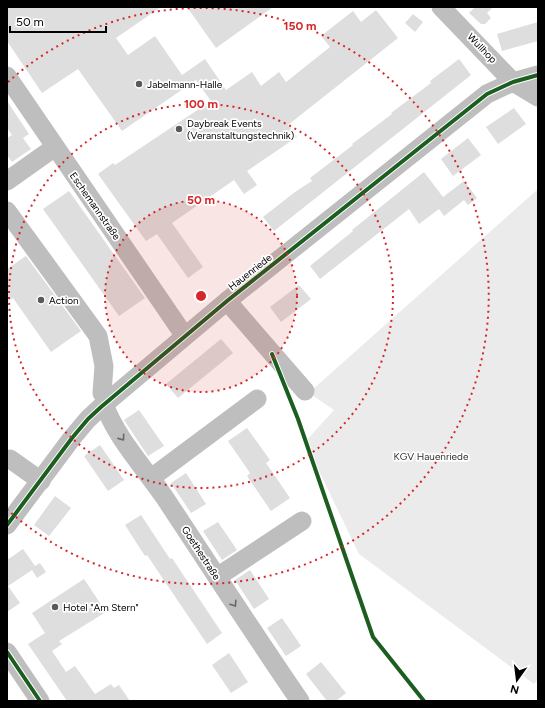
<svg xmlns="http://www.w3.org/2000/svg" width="545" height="708" font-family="Figtree,sans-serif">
<rect width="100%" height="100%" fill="#fff"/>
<path fill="#ebebeb" d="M538 189V679L534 684 359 554 305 442 334 410 312 395V390Z"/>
<g fill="#dedede">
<path d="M7 7H161L116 38 128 55 155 36 182 75 205 59 226 90 252 72 261 86 279 72 286 82 330 47 321 36 353 11 361 22 376 10 398 38 288 125 297 137 247 171 257 185 244 194 234 180 172 223 203 267 188 278 157 234 146 241 98 174 113 163 115 165 211 101 196 80 122 131 78 69 42 93 7 41Z"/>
<path d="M187 7H273L216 48Z"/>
<path d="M475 7H493L487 13 491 18 485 24H481L469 13Z"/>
<path d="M413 14 423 22 415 32 405 23Z"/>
<path d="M538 22V41L502 51 497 34Z"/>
<path d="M459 59 471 75 274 231 263 217 295 192 312 181 310 178 353 145 352 144 392 114 391 113 431 83 430 81Z"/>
<path d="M7 101 29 134 23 138 31 149 12 162 7 155V138L12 135 7 128Z"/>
<path d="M514 108 526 124 498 144 486 127Z"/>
<path d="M468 138 481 155 453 176 441 159Z"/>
<path d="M424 172 443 197 464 181 477 198 468 205 464 200 444 216 439 209 419 224 409 209 320 279 310 266 353 231 352 230Z"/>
<path d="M69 191 145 298 119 316 43 209Z"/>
<path d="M26 256 81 331 51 352 13 298 7 302V269Z"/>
<path d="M299 285 311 299 281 322 270 307Z"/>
<path d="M221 339 233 353 178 398 166 384Z"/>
<path d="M139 410 164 446 148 456 124 420Z"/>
<path d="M247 428 270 460 266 463 290 498 271 511 247 476 250 473 228 441Z"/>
<path d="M100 445 124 480 108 491 84 456Z"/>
<path d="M186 473 206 504 191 513 171 483Z"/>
<path d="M55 496 71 508 49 536 34 525Z"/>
<path d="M141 515 170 559 172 558 222 633 207 644 147 555 145 556 125 525Z"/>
<path d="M218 522 237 550 222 560 203 531Z"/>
<path d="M23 549 35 566 40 563 46 572 37 578 32 570 8 586 20 603 7 612V560Z"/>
<path d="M250 570 269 599 254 609 235 580Z"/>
<path d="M84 579 106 612 59 641 62 644 52 651 66 672 75 666 95 694 111 684 114 688 119 685 130 701H67L28 644 45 633 32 613Z"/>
<path d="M282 618 301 646 286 656 267 628Z"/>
<path d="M229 653 248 682 231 693 212 665Z"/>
<path d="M321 662 346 693 336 701H327L306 674Z"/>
</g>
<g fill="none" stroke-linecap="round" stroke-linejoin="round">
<g stroke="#bebebe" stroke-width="19">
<path d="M441 7 513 82 538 97"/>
<path d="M7 76 184 335"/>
<path d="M7 181 55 147"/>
<path d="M7 211 98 336 104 366 102 393 107 401"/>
<path d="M227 301 305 391"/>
<path d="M104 404C117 439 144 467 165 498 210 566 254 634 300 701"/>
<path d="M10 459 41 481"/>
<path d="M151 478 257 399"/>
<path d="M7 525 72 438 88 419 101 407 227 301 487 94 513 82 538 75"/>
<path d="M217 577 302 521"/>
<path d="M7 652 40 701"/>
</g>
<g stroke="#fff" stroke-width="6">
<g id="cycleway">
<path d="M272 354 298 419 373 637 424 701"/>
<path d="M7 525 72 438 88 419 101 407 227 301 487 94 513 82 538 75"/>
<path d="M7 652 40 701"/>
</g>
</g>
<use href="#cycleway" stroke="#1b5e20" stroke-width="4"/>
</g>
<defs><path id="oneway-chevron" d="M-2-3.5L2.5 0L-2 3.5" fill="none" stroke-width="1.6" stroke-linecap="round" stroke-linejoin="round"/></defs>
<g stroke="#686868">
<use href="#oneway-chevron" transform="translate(122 438) rotate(55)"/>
<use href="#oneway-chevron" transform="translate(234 604) rotate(57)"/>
</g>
<circle cx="201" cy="296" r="96" fill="#d62828" fill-opacity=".12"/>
<g fill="none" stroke="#d62828" stroke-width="2" stroke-dasharray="2 4">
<circle cx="201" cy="296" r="96"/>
<circle cx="201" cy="296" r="192"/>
<path d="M8 82A288 288 0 1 1 8 510"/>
</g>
<g fill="#595959" stroke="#fff" stroke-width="1.5">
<circle cx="139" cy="84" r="4"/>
<circle cx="179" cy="129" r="4"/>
<circle cx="41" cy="300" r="4"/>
<circle cx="55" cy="607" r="4"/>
</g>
<g text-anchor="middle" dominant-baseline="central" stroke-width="3.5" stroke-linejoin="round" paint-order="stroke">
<g font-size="10" fill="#000" stroke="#fff">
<text transform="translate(482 48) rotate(46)">Wullhop</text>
<text transform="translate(95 206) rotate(55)">Eschemannstraße</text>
<text transform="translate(250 272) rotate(-38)">Hauenriede</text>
<text transform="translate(201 553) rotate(57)">Goethestraße</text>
</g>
<g font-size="10" fill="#000" stroke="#fff" text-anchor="start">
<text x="147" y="84">Jabelmann-Halle</text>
<text x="187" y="123">Daybreak Events<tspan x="187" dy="12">(Veranstaltungstechnik)</tspan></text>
<text x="49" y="300">Action</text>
<text x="63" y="607">Hotel "Am Stern"</text>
</g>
<g font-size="10" fill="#313131" stroke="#fff">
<text x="431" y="456">KGV Hauenriede</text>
</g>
</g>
<circle cx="201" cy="296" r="6" fill="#d62828" stroke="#fff" stroke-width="2"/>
<g font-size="12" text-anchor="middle" font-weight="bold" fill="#d62828" stroke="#fff" stroke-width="3.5" stroke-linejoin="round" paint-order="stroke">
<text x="300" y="30">150 m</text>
<text x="201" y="108">100 m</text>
<text x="201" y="204">50 m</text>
</g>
<rect width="545" height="708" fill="none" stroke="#000000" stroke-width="16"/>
<g transform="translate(517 680) rotate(194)" stroke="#ffffff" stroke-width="3" paint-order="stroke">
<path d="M0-3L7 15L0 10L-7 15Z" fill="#000000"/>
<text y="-6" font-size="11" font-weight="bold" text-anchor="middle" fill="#000000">N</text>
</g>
<path d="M10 26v6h96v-6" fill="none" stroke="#000000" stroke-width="2"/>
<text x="16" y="26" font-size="12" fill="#000000" stroke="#ffffff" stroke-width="3" paint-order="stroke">50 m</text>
</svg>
